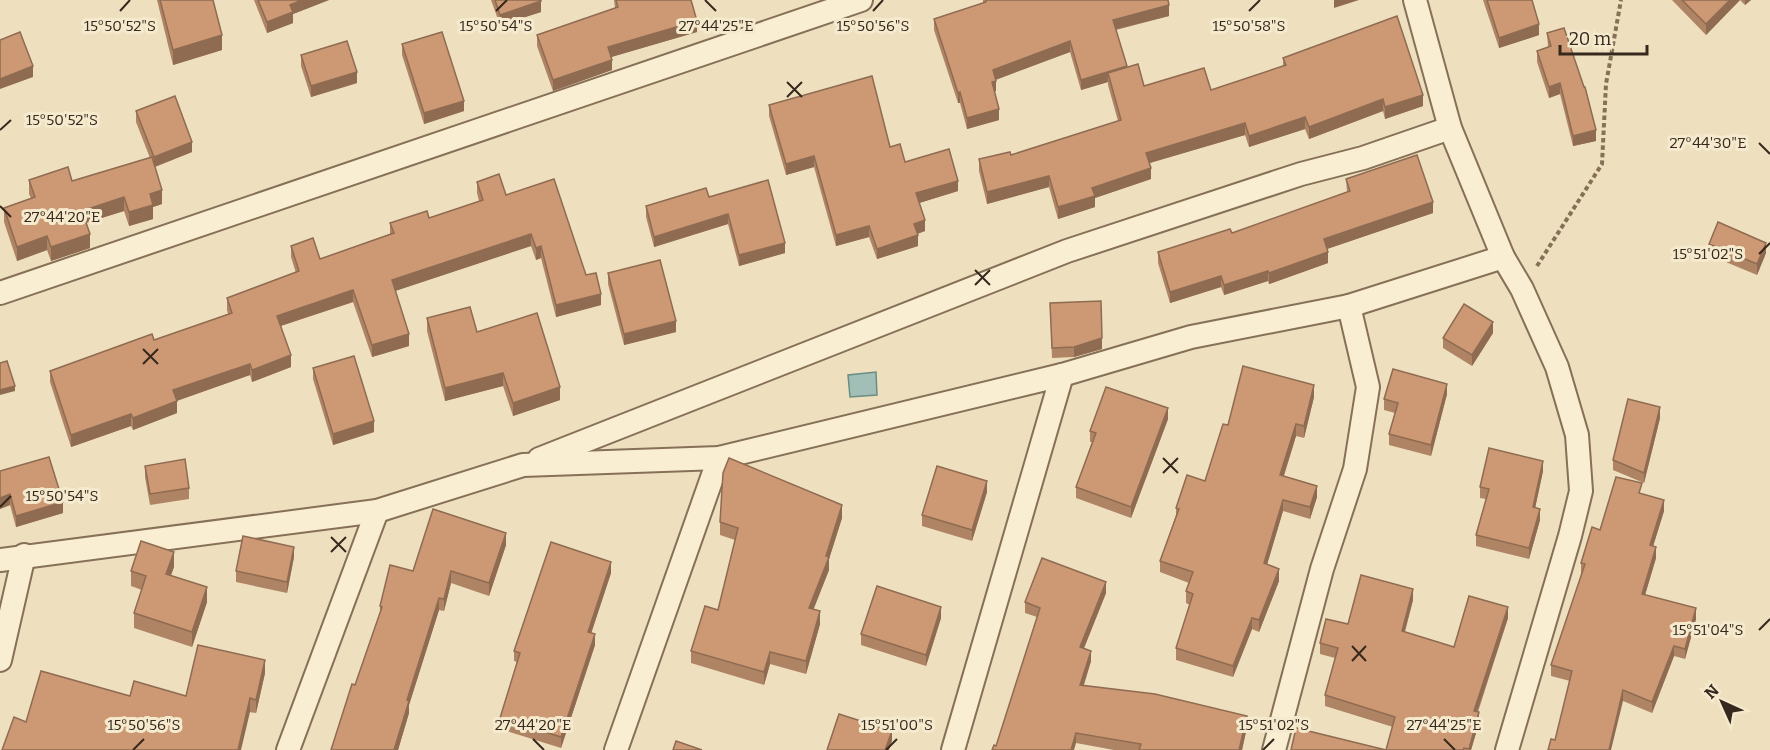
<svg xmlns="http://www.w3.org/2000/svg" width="1770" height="750" font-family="Bitter,serif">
<rect width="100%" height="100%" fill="#eee0bf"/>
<path fill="#a2bfb7" stroke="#6a8d84" stroke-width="1.5" d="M876 372 877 395 850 397 848 375Z"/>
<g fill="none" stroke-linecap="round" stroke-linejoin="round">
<g stroke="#867057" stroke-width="26">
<g id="minor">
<path d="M1503 257 1522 289 1557 367 1577 435 1581 491 1570 536 1507 750"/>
<path d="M0 293 861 0"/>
<path d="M539 459 1067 251 1301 174 1363 158 1450 128"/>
<path d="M0 560 377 511 523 465 719 458 1062 375 1191 337 1349 306 1503 257 1450 128 1415 0"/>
<path d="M0 660 24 555"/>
<path d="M288 750 377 511"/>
<path d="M616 750 719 458"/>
<path d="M953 750 1062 375"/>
<path d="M1274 750 1322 569 1355 469 1368 387 1349 306"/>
</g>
</g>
<path stroke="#867057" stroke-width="4" stroke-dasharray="4.5 3" stroke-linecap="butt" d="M1537 266 1602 164 1606 84 1621 0"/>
<use href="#minor" stroke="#f9edd2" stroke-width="22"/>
</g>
<g fill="#af8464">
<path d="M157 0H213L222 50 173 65Z"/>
<path d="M254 0H329L293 14V23L267 33Z"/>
<path d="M491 0H541V12L500 25Z"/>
<path d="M614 0H691L697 32 611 57 612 70 553 91 537 46V35L615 8Z"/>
<path d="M983 0H1168L1169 16 1116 30 1127 68 1144 86 1211 90 1283 66V58L1423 106 1385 119 1383 111 1309 139 1305 129 1249 147 1245 135 1150 163 1151 179 1095 198V207L1058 219 1049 187 987 204 979 171V159L1011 155 1118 121 1108 85V82L1081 90 1070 52 996 79V91L994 92 999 120 967 129 960 103H958L934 30V19L983 3Z"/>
<path d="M1483 0H1532L1539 35 1499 48Z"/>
<path d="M1672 0H1751L1745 5 1740 0 1706 35Z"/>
<path d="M1547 33 1596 141 1573 146 1560 94 1549 98 1537 62V51L1548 47Z"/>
<path d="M402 44 464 111 424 124 402 55Z"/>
<path d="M301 55 357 83 311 97 301 66Z"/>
<path d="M769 105 890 147 905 162 958 191 919 203 925 231 917 234 918 246 877 259 869 237 836 246 814 167 786 175 769 116Z"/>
<path d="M136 111 192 152 155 167 162 204 153 207V219L129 226 124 211 86 223 90 248 51 261 47 250 17 261 4 222V208L31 198 29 194V180L72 181 150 158 136 122Z"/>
<path d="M1346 179 1433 213 1327 249 1328 263 1269 284 1268 281 1224 295 1221 287 1170 303 1158 263V252L1232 233 1347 192Z"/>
<path d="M477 182 506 195 586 275 601 305 556 317 541 258 536 260 531 246 395 291 409 346 372 357 353 302 281 326 291 367 252 382 250 375 177 401V413L133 430 131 426 71 447 50 382V371L154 340 228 314 227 310V298L296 273 291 257V246L320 259 390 234V223L429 218 479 201 477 193Z"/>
<path d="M709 197 785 253 739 266 728 224 654 247 646 217V206Z"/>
<path d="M1709 244 1766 253 1757 275 1709 255Z"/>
<path d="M608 273 676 332 624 345 608 284Z"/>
<path d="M1050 303 1102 349 1074 357 1052 358Z"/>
<path d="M427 318 560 400 513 416 503 386 445 401 427 331Z"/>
<path d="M1493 333 1472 366 1443 348V338Z"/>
<path d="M313 368 374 432 333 445 313 379Z"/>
<path d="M1447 394 1431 456 1389 445V434L1395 413 1384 410V399Z"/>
<path d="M1314 397 1304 438 1296 436 1284 476 1317 497 1310 519 1283 511 1267 564 1279 581 1259 632 1252 629 1233 677 1176 660V648L1190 605 1186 603V591L1189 583 1160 572V561L1176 515V508L1205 481 1228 425Z"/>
<path d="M1660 418 1644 483 1613 470V460Z"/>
<path d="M1168 419 1131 518 1076 498V487L1092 442H1090V431Z"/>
<path d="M145 466 189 488V499L150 505 145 477Z"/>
<path d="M0 471 63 513 16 527 10 505 0 509Z"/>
<path d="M1543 471 1535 508 1540 520 1529 559 1476 546V535L1486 499 1480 498V487Z"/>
<path d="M987 492 972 541 922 526V515Z"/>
<path d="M1642 494 1664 511 1653 546 1656 558 1645 595 1696 619 1685 659 1674 656 1652 713 1623 701 1555 740 1570 681 1551 676V665L1582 574H1581V563L1600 530Z"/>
<path d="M842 518 829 559V570L813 609 820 624 806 674 770 664 764 685 691 663V651L718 610 735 540 720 535V522Z"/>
<path d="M506 545 489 596 451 583 444 611 439 610 409 705V713L398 750H331L355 685 380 613V606L413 571Z"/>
<path d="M294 557 287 593 236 582V571Z"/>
<path d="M174 567 171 575 207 602 192 647 134 628V613L142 590 131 586V571Z"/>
<path d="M611 573 591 633 595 645 561 748 500 729V718L517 662 514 661V651Z"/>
<path d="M1106 593 1084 648 1091 661 1084 685 1247 727 1242 750H1114L1076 743 992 750 996 746 1037 617 1025 613V602Z"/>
<path d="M1413 600 1405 632 1454 647 1508 618 1478 712 1479 723 1471 750H1291H1386L1393 727 1325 706V695L1335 658 1320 654V643L1348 624Z"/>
<path d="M941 618 926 666 861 645V634Z"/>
<path d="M265 673 256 713 130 696H186Z"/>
</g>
<g fill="#8f6b51">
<path d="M302 0H329L293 14V23L267 33V22L290 5Z"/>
<path d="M1334 0H1359L1334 8Z"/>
<path d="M1730 0H1740L1706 35V24Z"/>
<path d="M1745 0H1751L1745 5Z"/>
<path d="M541 1V12L500 25V15Z"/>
<path d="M1169 5V16L1113 30V20Z"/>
<path d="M697 21V32L608 58V47Z"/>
<path d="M1539 24V35L1499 48V38Z"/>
<path d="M222 35V50L173 65V50Z"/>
<path d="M1070 41V52L993 81V70Z"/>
<path d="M612 60V70L553 91V80Z"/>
<path d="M33 66V77L0 89V79Z"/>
<path d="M1127 66V76L1108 73V82L1081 90V80Z"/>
<path d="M357 72V83L311 97V86Z"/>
<path d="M996 81V91L992 92V82Z"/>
<path d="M1560 83V94L1549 98V87Z"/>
<path d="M960 92V103H958V93Z"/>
<path d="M1423 95V106L1385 119V107Z"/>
<path d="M1383 99V111L1309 139V127Z"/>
<path d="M464 101V111L424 124V113Z"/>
<path d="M999 109V120L967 129V118Z"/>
<path d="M1305 117V129L1249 147V136Z"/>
<path d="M1245 123V135L1146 164V153Z"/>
<path d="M1596 130V141L1573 146V136Z"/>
<path d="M192 142V152L154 167V157Z"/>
<path d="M814 156V167L786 175V164Z"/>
<path d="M1151 168V179L1095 198V207L1058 219V207L1092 188Z"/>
<path d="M1049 176V187L987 204V192Z"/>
<path d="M958 181V191L916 204V193Z"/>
<path d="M162 190V204L153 207V219L129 226V212L150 194Z"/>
<path d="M124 197V211L82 224V211Z"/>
<path d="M1433 202V213L1324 250V239Z"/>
<path d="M728 214V224L654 247V237Z"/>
<path d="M925 220V231L914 235V224Z"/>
<path d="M869 226V237L836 246V235Z"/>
<path d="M90 234V248L51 261V247Z"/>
<path d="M531 234V246L392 292V280Z"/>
<path d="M918 235V246L877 259V249Z"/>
<path d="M47 236V250L17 261V247Z"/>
<path d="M785 243V253L739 266V255Z"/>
<path d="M1766 243V253L1757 275V264Z"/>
<path d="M541 246V258L536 260V248Z"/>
<path d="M1328 252V263L1269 284V273Z"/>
<path d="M1268 271V281L1224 295V285Z"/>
<path d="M1221 276V287L1170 303V292Z"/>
<path d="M353 290V302L277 327V316Z"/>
<path d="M601 294V305L556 317V305Z"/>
<path d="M676 321V332L624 345V334Z"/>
<path d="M1493 322V333L1472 366V355Z"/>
<path d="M409 334V346L372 357V345Z"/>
<path d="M1102 338V349L1074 357V347Z"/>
<path d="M291 355V367L252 382V370Z"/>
<path d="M250 364V375L173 402V390Z"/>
<path d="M503 373V386L445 401V388Z"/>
<path d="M1447 384V394L1431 456V445Z"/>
<path d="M1314 385V397L1304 438V426Z"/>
<path d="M15 386V391L0 395V390Z"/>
<path d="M560 387V400L513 416V403Z"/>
<path d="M177 401V413L133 430V418Z"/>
<path d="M1660 407V418L1644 483V473Z"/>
<path d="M1168 408V419L1131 518V507Z"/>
<path d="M131 414V426L71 447V435Z"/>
<path d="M374 421V432L333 445V434Z"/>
<path d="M1296 424V436L1280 487V475Z"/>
<path d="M1543 461V471L1533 518V507Z"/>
<path d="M987 481V492L972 541V530Z"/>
<path d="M1317 486V497L1310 519V507Z"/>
<path d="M10 494V505L0 509V498Z"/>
<path d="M1283 500V511L1264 575V563Z"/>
<path d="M1664 500V511L1650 556V545Z"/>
<path d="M63 502V513L16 527V516Z"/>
<path d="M842 505V518L829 559V570L809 621V608Z"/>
<path d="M1540 509V520L1529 559V548Z"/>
<path d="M506 533V545L489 596V583Z"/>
<path d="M294 547V557L287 593V582Z"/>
<path d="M1656 547V558L1642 605V594Z"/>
<path d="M174 552V567L166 589V574Z"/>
<path d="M611 562V573L588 643V632Z"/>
<path d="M1279 569V581L1259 632V620Z"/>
<path d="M451 571V583L444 611V599Z"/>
<path d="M1106 582V593L1080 658V647Z"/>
<path d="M207 587V602L192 647V632Z"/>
<path d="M1413 589V600L1402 641V631Z"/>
<path d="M439 598V610L409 705V713L398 750H394L407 700Z"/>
<path d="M941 607V618L926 666V655Z"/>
<path d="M1508 607V618L1474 721V711Z"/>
<path d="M1696 608V619L1685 659V649Z"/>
<path d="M820 611V624L806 674V661Z"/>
<path d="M1252 618V629L1233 677V666Z"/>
<path d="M595 634V645L561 748V737Z"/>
<path d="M1674 646V656L1652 713V702Z"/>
<path d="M1091 651V661L1080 696V685Z"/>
<path d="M770 652V664L764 685V672Z"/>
<path d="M265 660V673L256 713V700Z"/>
<path d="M1623 690V701L1611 750H1609Z"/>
<path d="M250 698V712L241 750H238Z"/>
<path d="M1479 712V723L1471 750H1469Z"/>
<path d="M1247 716V727L1242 750H1239Z"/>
<path d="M892 731V741L889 750H885Z"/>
<path d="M1076 733V743L1074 750H1071Z"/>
</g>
<g fill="#cc9974" stroke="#8f6b51" stroke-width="1.5">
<path d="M160 0H213L222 35 173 50Z"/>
<path d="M258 0H302L290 5 293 12 267 22Z"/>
<path d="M495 0H541V1L500 15Z"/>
<path d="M616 0H691L697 21 608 47 612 60 553 80 537 35 618 7Z"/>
<path d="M986 0H1168L1169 5 1113 20 1127 66 1081 80 1070 41 993 70 996 81 992 82 999 109 967 118 960 92 958 93 934 19 986 2Z"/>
<path d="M1487 0H1532L1539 24 1499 38Z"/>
<path d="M1682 0H1730L1706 24Z"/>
<path d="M1397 16 1423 95 1385 107 1383 99 1309 127 1305 117 1249 136 1245 123 1146 153 1151 168 1092 188 1095 196 1058 207 1049 176 987 192 979 159 1010 152 1011 155 1121 120 1108 73 1138 64 1144 86 1204 68 1211 90 1286 65 1283 58Z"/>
<path d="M1564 28 1584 87H1585L1596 130 1573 136 1560 83 1549 87 1537 51 1551 46 1547 33Z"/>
<path d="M20 32 33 66 0 79V40Z"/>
<path d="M442 32 464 101 424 113 402 44Z"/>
<path d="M347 41 357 72 311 86 301 55Z"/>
<path d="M872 76 890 147 900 144 905 162 949 149 958 181 916 193 925 220 914 224 918 235 877 249 869 226 836 235 814 156 786 164 769 105Z"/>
<path d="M175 96 192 142 154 157 136 111Z"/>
<path d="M1417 155 1433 202 1324 239 1328 252 1269 273 1268 271 1224 285 1221 276 1170 292 1158 252 1230 229 1232 233 1350 191 1346 179Z"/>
<path d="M152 157 162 190 150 194 153 205 129 212 124 197 82 211 90 234 51 247 47 236 17 247 4 208 35 197 29 180 68 167 72 181Z"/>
<path d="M499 174 506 195 554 179 586 275 596 273 601 294 556 305 541 246 536 248 531 234 392 280 409 334 372 345 353 290 277 316 291 355 252 370 250 364 173 390 177 401 133 418 131 414 71 435 50 371 152 334 154 340 232 313 227 298 299 271 291 246 313 238 320 259 394 233 390 223 427 211 429 218 483 200 477 182Z"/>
<path d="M768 180 785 243 739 255 728 214 654 237 646 206 706 188 709 197Z"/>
<path d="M1718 222 1766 243 1757 264 1709 244Z"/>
<path d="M660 260 676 321 624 334 608 273Z"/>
<path d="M1101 301 1102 338 1074 347 1052 348 1050 303Z"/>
<path d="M1464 304 1493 322 1472 355 1443 338Z"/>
<path d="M470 307 477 332 537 313 560 387 513 403 503 373 445 388 427 318Z"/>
<path d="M354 356 374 421 333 434 313 368Z"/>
<path d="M7 361 15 386 0 390V363Z"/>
<path d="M1243 366 1314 385 1304 426 1296 424 1280 475 1317 486 1310 507 1283 500 1264 563 1279 569 1259 620 1252 618 1233 666 1176 648 1193 594 1186 591 1193 572 1160 561 1179 509 1176 508 1187 475 1205 481 1223 424 1228 425Z"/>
<path d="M1393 369 1447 384 1431 445 1389 434 1398 403 1384 399Z"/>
<path d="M1106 387 1168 408 1131 507 1076 487 1096 433 1090 431Z"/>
<path d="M1628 399 1660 407 1644 473 1613 460Z"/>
<path d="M1489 448 1543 461 1533 507 1540 509 1529 548 1476 535 1489 489 1480 487Z"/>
<path d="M49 457 63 502 16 516 10 494 0 498V471Z"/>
<path d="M729 458 842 505 826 556 829 557 809 608 820 611 806 661 770 652 764 672 691 651 705 606 718 610 738 528 720 522 723 473Z"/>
<path d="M185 459 189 488 150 494 145 466Z"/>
<path d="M937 466 987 481 972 530 922 515Z"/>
<path d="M1616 477 1642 483 1639 493 1664 500 1650 545 1656 547 1642 594 1696 608 1685 649 1674 646 1652 702 1623 690 1609 750H1548L1551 739 1555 740 1572 671 1551 665 1585 564 1581 563 1592 527 1600 530Z"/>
<path d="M433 509 506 533 489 583 451 571 444 599 439 598 407 700 409 701 394 750H331L352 684 355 685 382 607 380 606 390 565 413 571Z"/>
<path d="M243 536 294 547 287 582 236 571Z"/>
<path d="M141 541 174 552 166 574 207 587 192 632 134 613 146 576 131 571Z"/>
<path d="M551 542 611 562 588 632 595 634 561 737 500 718 520 653 514 651Z"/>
<path d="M1042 558 1106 582 1080 647 1091 651 1080 685 1155 694 1247 716 1239 750H1139L1141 744 1076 733 1071 750H992L994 745 996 746 1040 608 1025 602Z"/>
<path d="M1361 575 1413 589 1402 631 1454 647 1469 596 1508 607 1474 711 1479 712 1469 749 1464 748 1463 750H1291L1296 728 1386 750 1395 717 1325 695 1338 648 1320 643 1326 619 1348 624Z"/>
<path d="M877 586 941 607 926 655 861 634Z"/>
<path d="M198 645 265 660 256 700 250 698 238 750H2L14 717 26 722 41 671 130 696 134 681 186 696Z"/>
<path d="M839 714 892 731 885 750H827Z"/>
<path d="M676 741 702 750H673Z"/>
</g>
<path fill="none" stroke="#36281c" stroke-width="2" d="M705 0 716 11M120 11 130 0M496 11 507 0M873 11 883 0M1249 11 1260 0M787 82 802 97M787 97 802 82M0 130 11 120M1759 143 1770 154M0 206 11 217M1759 254 1770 243M975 270 990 285M975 285 990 270M143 349 158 364M143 364 158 349M1163 458 1178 473M1163 473 1178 458M0 507 11 496M331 537 346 552M331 552 346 537M1759 630 1770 619M1352 646 1366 661M1352 661 1366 646M533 739 544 750M1444 739 1455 750M133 750 144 739M886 750 897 739M1263 750 1274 739"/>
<g font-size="15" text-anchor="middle" fill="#36281c" stroke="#f5eace" stroke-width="6" stroke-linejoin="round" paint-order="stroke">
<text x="120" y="31">15°50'52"S</text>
<text x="496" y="31">15°50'54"S</text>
<text x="716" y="31">27°44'25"E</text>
<text x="873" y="31">15°50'56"S</text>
<text x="1249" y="31">15°50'58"S</text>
<text x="62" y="125">15°50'52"S</text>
<text x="1708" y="148">27°44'30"E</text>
<text x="62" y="222">27°44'20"E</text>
<text x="1708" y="259">15°51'02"S</text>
<text x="62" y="501">15°50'54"S</text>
<text x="1708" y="635">15°51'04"S</text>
<text x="144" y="730">15°50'56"S</text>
<text x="533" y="730">27°44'20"E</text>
<text x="897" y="730">15°51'00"S</text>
<text x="1274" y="730">15°51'02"S</text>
<text x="1444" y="730">27°44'25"E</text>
</g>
<g transform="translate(1722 702) rotate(315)" stroke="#f5eace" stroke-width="4.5" paint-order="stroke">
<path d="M0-4.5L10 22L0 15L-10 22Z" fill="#36281c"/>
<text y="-9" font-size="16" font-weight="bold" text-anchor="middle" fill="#36281c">N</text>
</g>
<path d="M1560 45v9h87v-9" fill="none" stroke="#36281c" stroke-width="3"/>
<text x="1569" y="45" font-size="18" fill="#36281c" stroke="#f5eace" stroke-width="4.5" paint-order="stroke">20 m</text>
</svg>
